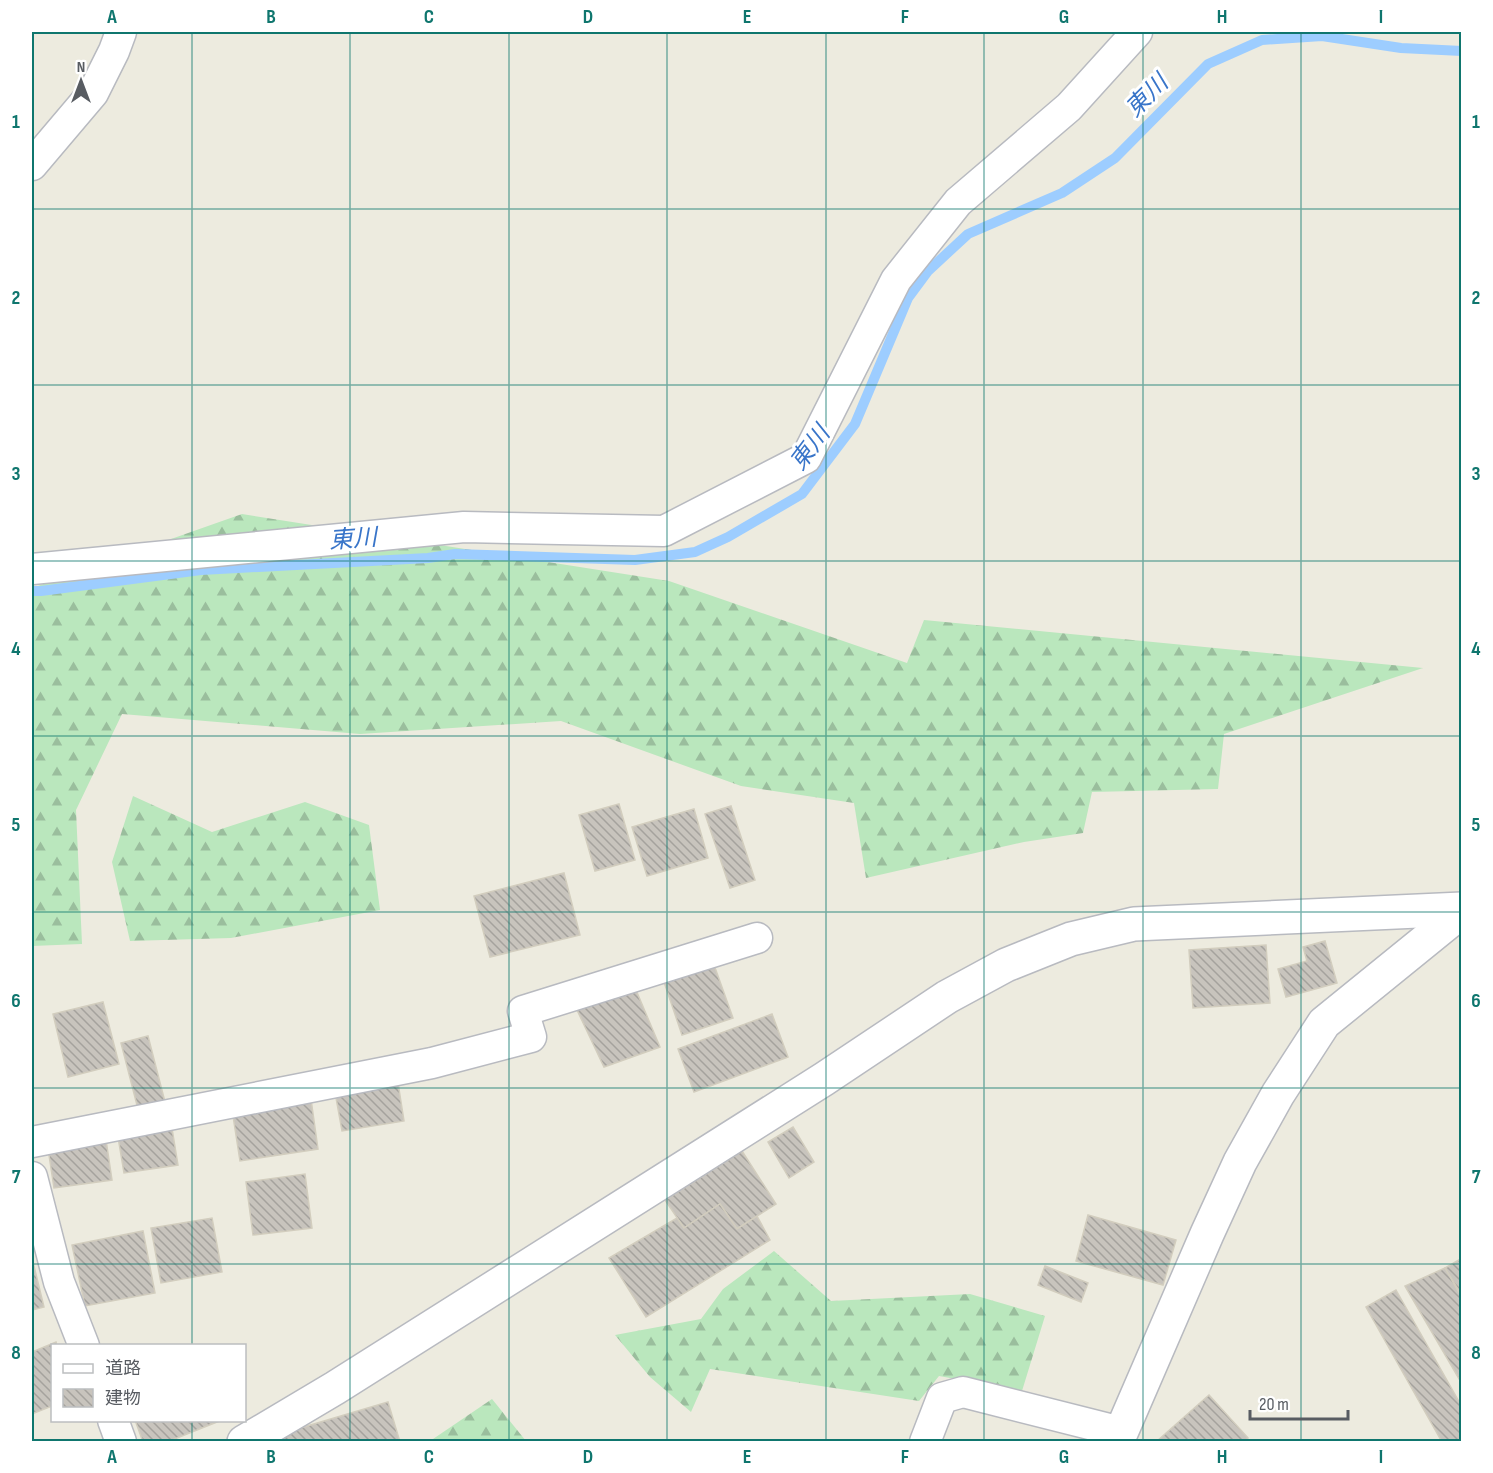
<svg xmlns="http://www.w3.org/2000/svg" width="1493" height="1473" font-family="'Sofia Sans Condensed','Noto Sans JP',sans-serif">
<defs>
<pattern id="forest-firs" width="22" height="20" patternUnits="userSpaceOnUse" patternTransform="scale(1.5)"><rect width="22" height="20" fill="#bae7bd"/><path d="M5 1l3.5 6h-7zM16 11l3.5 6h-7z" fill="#9abe9d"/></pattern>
<pattern id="building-back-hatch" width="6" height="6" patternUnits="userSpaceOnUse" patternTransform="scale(1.5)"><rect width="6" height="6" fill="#c8c4bd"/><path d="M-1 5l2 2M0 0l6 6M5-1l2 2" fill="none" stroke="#a5a29d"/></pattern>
</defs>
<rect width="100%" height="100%" fill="#edebdf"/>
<g fill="url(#forest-firs)">
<path d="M242 514 669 581 907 663 924 620 1423 668 1224 734 1218 789 1092 792 1083 833 1024 842 866 878 854 803 741 786 561 721 360 734 122 714 76 810 82 944 32 946V588Z"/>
<path d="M133 796 212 832 305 802 369 825 380 910 231 938 130 941 112 862Z"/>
<path d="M774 1251 831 1301 970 1294 1045 1316 1022 1391 939 1376 919 1401 710 1369 691 1412 650 1377 615 1335 701 1319 723 1289Z"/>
<path d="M492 1399 526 1441H433V1439Z"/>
</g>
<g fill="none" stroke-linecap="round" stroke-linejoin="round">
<path stroke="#9dcdff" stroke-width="10" d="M32 591H41L201 570 428 558 455 554 635 560 695 552 728 537 802 494 855 424 908 298 928 271 968 234 1062 193 1115 158 1208 64 1262 40 1322 36 1401 48 1462 51"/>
</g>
<g fill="url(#building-back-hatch)" stroke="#d2cdbe" stroke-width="1.5">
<path d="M619 804 635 860 595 871 579 815Z"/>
<path d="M731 806 755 880 730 888 705 814Z"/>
<path d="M694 809 708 858 647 876 632 827Z"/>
<path d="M564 873 580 935 490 957 474 896Z"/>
<path d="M1325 941 1337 983 1286 997 1278 969 1307 961 1303 947Z"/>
<path d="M1266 945 1270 1003 1193 1008 1189 950Z"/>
<path d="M713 962 733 1018 682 1035 663 979Z"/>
<path d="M636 990 660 1047 604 1067 577 1010Z"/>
<path d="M103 1002 119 1064 68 1077 53 1014Z"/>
<path d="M772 1014 788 1057 694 1092 678 1049Z"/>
<path d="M148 1036 165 1102 138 1109 121 1043Z"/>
<path d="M396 1070 404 1121 342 1131 333 1081Z"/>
<path d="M310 1092 318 1149 240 1161 231 1103Z"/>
<path d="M169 1110 178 1165 124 1173 115 1119Z"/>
<path d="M793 1127 814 1162 789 1178 768 1142Z"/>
<path d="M105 1133 112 1180 54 1188 47 1142Z"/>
<path d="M742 1151 776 1204 737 1229 720 1204 684 1228 665 1200Z"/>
<path d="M305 1174 312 1228 253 1235 246 1182Z"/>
<path d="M720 1204 737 1229 757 1216 770 1240 646 1317 609 1258 677 1218 684 1228Z"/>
<path d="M1088 1215 1176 1240 1163 1285 1076 1261Z"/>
<path d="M212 1218 222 1272 161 1283 151 1228Z"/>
<path d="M143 1231 155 1293 85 1306 72 1245Z"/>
<path d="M32 1258 44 1307 32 1310Z"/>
<path d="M1462 1258V1296L1445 1268Z"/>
<path d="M1045 1266 1088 1283 1081 1302 1038 1285Z"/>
<path d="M1445 1268 1462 1298V1384L1405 1286Z"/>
<path d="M1396 1290 1462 1407V1442H1442L1366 1307Z"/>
<path d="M56 1342 57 1346H52V1406L32 1414V1352Z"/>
<path d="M1209 1395 1248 1438 1244 1442H1156Z"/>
<path d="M388 1402 400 1442H282L280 1434Z"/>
<path d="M135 1420H222L167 1442H143Z"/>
</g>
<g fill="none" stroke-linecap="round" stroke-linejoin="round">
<g stroke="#b8bac0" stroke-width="33">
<g id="minor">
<path d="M32 165 93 93 114 51 121 32"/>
<path d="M32 569 464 527 664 531 806 458 896 280 958 202 1069 107 1137 32"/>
<path d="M32 1142 432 1063 531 1037 523 1011 757 938"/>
<path d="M32 1177 59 1282 84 1346"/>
<path d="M113 1420 121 1442"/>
<path d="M925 1442 942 1398 963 1392 1121 1432"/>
</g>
</g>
<g stroke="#b8bac0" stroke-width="36">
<g id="tertiary">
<path d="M244 1442 335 1388 824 1079 947 997 1006 965 1071 939 1134 924 1462 909"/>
<path d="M1117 1442 1207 1234 1240 1162 1278 1094 1324 1023 1462 911"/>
</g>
</g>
<use href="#minor" stroke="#fff" stroke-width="30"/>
<use href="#tertiary" stroke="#fff" stroke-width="33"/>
</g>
<path fill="none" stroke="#0f766e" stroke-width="1.5" stroke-opacity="0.55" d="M192 32V1346M350 32V1442M509 32V1442M667 32V1442M826 32V1442M984 32V1442M1143 32V1442M1301 32V1442M32 209H1462M32 385H1462M32 561H1462M32 736H1462M32 912H1462M32 1088H1462M32 1264H1462M192 1420V1442"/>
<g text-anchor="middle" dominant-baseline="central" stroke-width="6" stroke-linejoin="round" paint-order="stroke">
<g font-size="24" font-style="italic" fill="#3975c9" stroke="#fff">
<text transform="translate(1147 96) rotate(-45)">東川</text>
<text transform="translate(810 448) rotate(-53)">東川</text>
<text transform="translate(353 539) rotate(-4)">東川</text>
</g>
</g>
<rect width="1493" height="1473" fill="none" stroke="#ffffff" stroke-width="66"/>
<rect x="51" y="1344" width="195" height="78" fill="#ffffff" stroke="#bcbec0" stroke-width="1.5"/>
<rect x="63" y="1364" width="30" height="9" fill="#ffffff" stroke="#bcbec0" stroke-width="1.5"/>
<text x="105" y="1374" font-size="18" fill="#585c62">道路</text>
<rect x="63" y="1389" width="30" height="18" fill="url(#building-back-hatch)" stroke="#bcbec0" stroke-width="1.5"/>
<text x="105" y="1404" font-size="18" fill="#585c62">建物</text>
<g transform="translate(81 81)" stroke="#ffffff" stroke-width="4.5" paint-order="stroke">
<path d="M0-4.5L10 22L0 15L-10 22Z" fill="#585c62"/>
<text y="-9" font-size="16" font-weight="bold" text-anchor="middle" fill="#585c62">N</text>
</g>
<path d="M1250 1410v9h98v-9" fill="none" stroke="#585c62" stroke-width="3"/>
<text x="1259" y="1410" font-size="18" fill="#585c62" stroke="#ffffff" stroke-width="4.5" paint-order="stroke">20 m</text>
<rect x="33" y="33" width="1427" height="1407" fill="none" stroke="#0f766e" stroke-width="2"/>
<g font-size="20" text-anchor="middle" font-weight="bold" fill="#0f766e">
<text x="112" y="23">A</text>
<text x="271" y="23">B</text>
<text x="429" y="23">C</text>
<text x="588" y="23">D</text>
<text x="747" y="23">E</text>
<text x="905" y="23">F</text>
<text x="1064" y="23">G</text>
<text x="1222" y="23">H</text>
<text x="1381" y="23">I</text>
<text x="16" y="128">1</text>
<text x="1476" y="128">1</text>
<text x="16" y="304">2</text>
<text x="1476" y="304">2</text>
<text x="16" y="480">3</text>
<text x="1476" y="480">3</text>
<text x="16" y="655">4</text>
<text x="1476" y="655">4</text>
<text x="16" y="831">5</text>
<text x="1476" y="831">5</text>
<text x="16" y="1007">6</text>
<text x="1476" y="1007">6</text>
<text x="16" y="1183">7</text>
<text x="1476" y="1183">7</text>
<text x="16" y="1359">8</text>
<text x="1476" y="1359">8</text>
<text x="112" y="1463">A</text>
<text x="271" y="1463">B</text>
<text x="429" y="1463">C</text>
<text x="588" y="1463">D</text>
<text x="747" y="1463">E</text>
<text x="905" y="1463">F</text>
<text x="1064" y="1463">G</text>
<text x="1222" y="1463">H</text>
<text x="1381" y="1463">I</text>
</g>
</svg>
